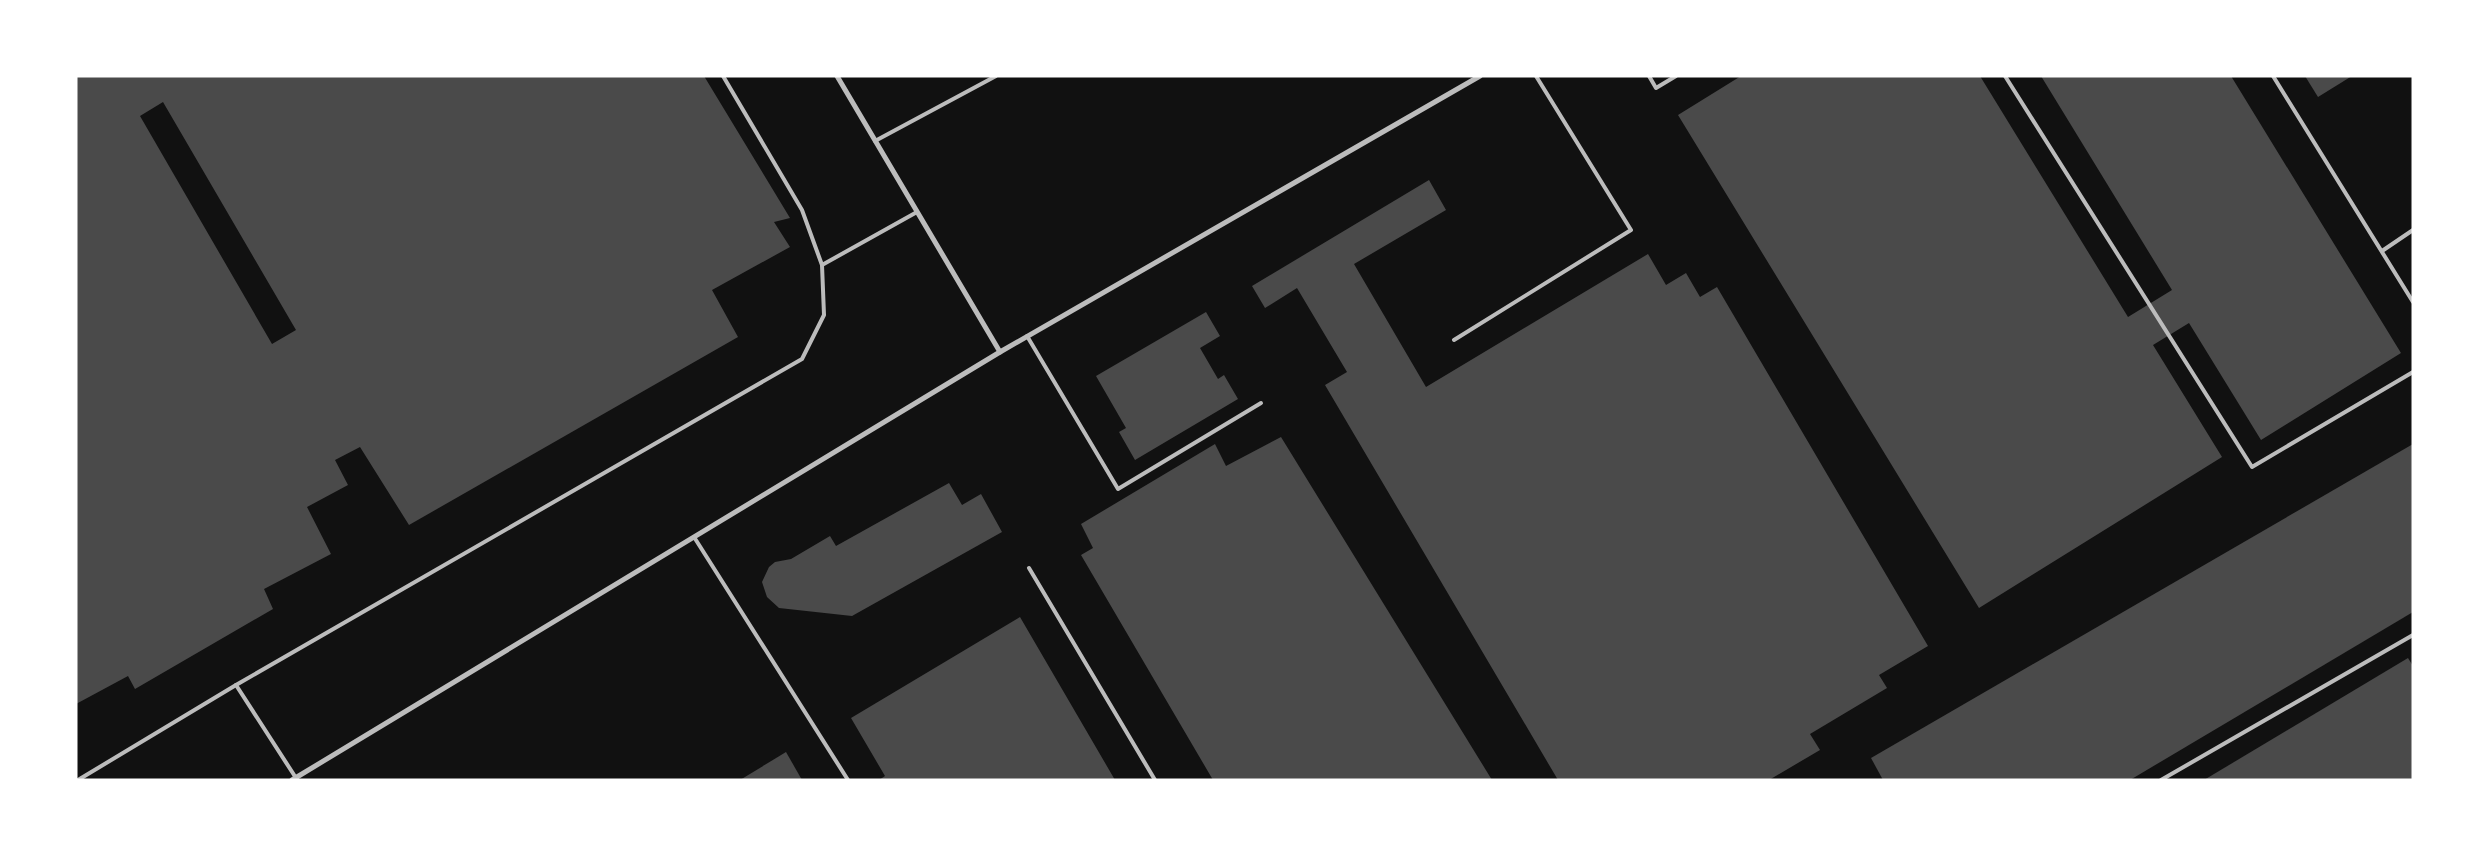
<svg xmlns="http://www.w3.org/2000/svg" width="2489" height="856" font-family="Lora,serif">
<rect width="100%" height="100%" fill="#111"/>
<g fill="#4a4a4a" fill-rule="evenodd">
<path d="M76 76H704L790 218 774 222 790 247 712 290 738 337 409 525 360 447 335 460 348 485 307 507 331 554 264 589 273 609 135 689 128 676 76 704ZM163 102 296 330 272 344 140 116Z"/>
<path d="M1741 76H1980L2128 317 2172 290 2041 76H2231L2401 353 2261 440 2189 323 2153 345 2222 457 1979 608 1678 115Z"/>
<path d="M2305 76H2352L2318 97Z"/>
<path d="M1429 180 1446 210 1354 264 1426 387 1648 254 1666 285 1686 273 1700 297 1717 287 1928 646 1879 675 1887 688 1810 734 1820 750 1769 780H1558L1325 385 1347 372 1297 288 1265 308 1252 286Z"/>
<path d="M1206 312 1220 336 1200 348 1218 379 1224 375 1238 399 1135 460 1119 432 1126 428 1096 376Z"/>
<path d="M1281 437 1492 780H1213L1081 555 1093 548 1081 524 1215 444 1226 466Z"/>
<path d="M2413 444V612L2130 780H1883L1871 758Z"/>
<path d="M949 483 962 505 981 494 1002 532 852 616 779 608 767 597 762 582 769 567 775 562 791 559 830 536 836 546Z"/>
<path d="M1020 617 1115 780H879L885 776 851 718Z"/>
<path d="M2408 658 2413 666V780H2204Z"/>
<path d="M786 752 802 780H740Z"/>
</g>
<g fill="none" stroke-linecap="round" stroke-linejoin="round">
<g stroke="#bcbcbc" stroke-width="4">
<path d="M1649 76 1656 88 1676 76"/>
<path d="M2005 76 2252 467 2413 372"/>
<path d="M2273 76 2413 302"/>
<path d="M875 141 996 76"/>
<path d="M2382 251 2413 230"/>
<path d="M822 265 917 212"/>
<path d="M1027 336 1118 489 1261 403"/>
<path d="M1454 340 1631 230 1536 76"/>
<path d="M694 537 848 780"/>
<path d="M1029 568 1155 780"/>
<path d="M236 685 296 778"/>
<path d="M78 780 236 685 802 359 824 315 822 265 802 210 723 76"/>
<path d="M2161 780 2413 635"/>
</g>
<g stroke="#bcbcbc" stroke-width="5">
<path d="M837 76 1000 352"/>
<path d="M292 780 1000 352 1480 76"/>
</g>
</g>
<rect width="2489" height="856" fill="none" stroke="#ffffff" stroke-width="155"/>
</svg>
